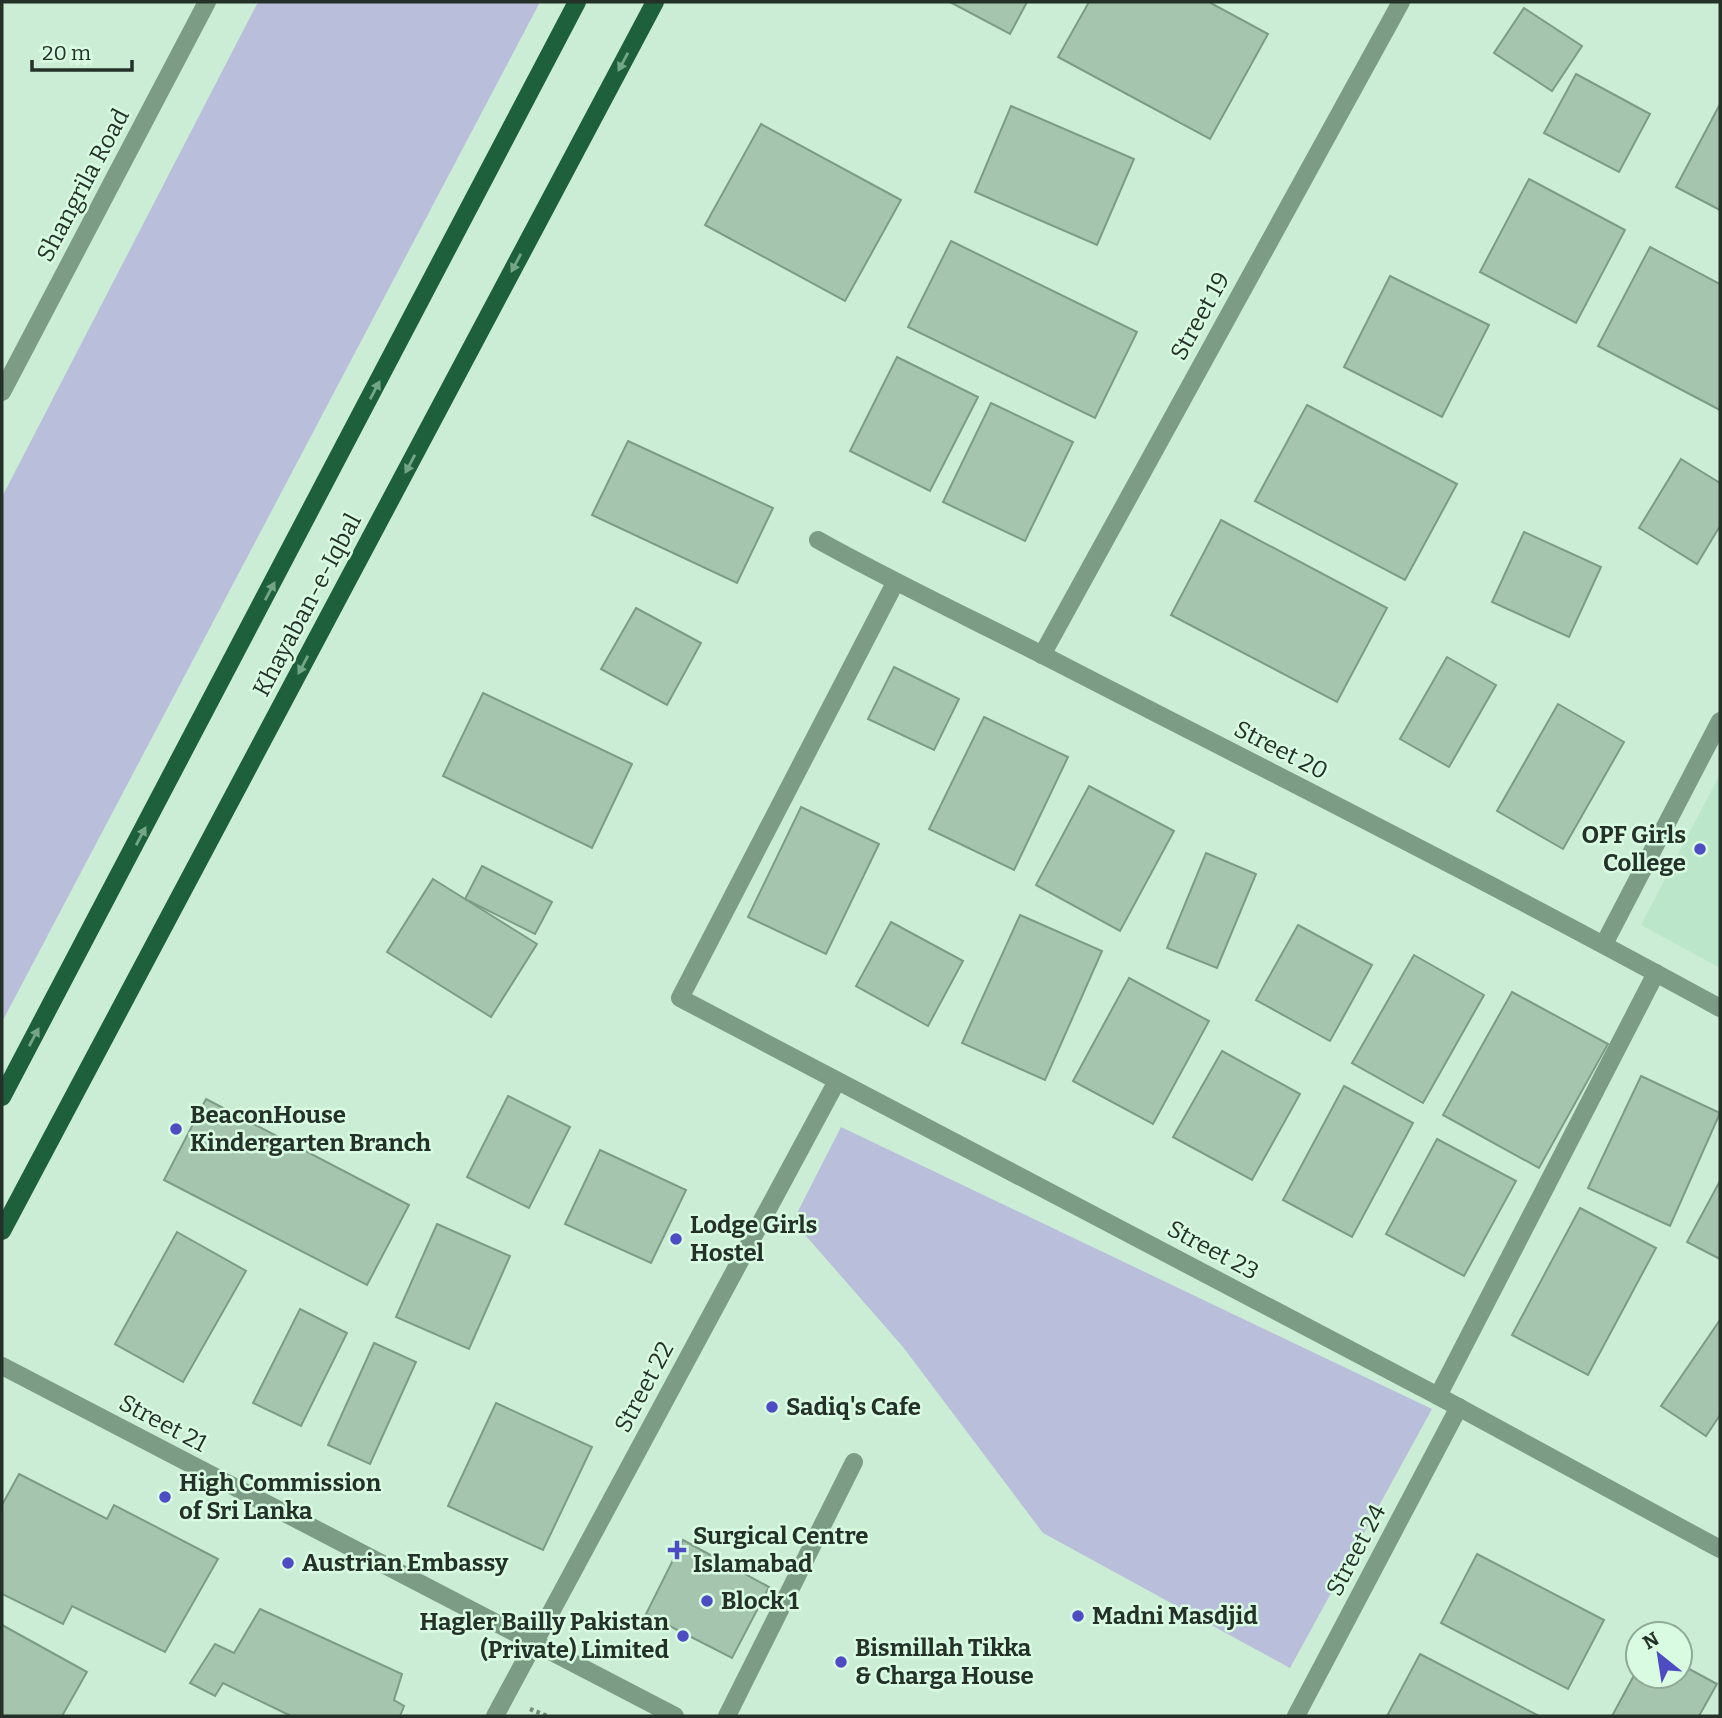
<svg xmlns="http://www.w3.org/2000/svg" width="1722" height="1718" font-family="Bitter,serif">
<rect width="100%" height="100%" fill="#cbedd5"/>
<path fill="#bce6c9" d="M1720 774V968L1641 925Z"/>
<g fill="#b9bedb">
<path d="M258 2H540L2 1022V497Z"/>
<path d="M841 1127 1432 1409 1290 1668 1043 1533 903 1347 793 1221Z"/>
</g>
<g fill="#a5c5af" stroke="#7c9c86" stroke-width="2">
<path d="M950 2H1027L1010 34Z"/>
<path d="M1089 2H1209L1268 34 1210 139 1058 57Z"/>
<path d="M1524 8 1582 46 1552 91 1494 53Z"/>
<path d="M1576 74 1650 114 1619 172 1544 133Z"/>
<path d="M1011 106 1134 159 1097 245 975 192Z"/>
<path d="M1719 106 1720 107V210L1676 187Z"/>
<path d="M761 124 901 200 845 301 705 225Z"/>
<path d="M1529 179 1625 230 1576 323 1480 272Z"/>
<path d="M951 241 1137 332 1095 418 908 327Z"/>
<path d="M1650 247 1720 284V410L1598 346Z"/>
<path d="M1390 276 1489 325 1442 417 1344 367Z"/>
<path d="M897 357 978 397 930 491 850 451Z"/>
<path d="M991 403 1073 442 1025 541 943 502Z"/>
<path d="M1307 405 1457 484 1405 580 1255 501Z"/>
<path d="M628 441 773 508 737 583 592 515Z"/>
<path d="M1681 459 1720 483V526L1697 564 1639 528Z"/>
<path d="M1221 520 1387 608 1337 702 1171 615Z"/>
<path d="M1524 532 1601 567 1569 637 1492 602Z"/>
<path d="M636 608 701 643 667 705 601 669Z"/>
<path d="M1447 657 1496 685 1449 767 1400 739Z"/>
<path d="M894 667 959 699 934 750 868 719Z"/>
<path d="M483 693 632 764 592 848 443 776Z"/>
<path d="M1558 704 1624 742 1563 849 1497 811Z"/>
<path d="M984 717 1068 757 1014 870 929 829Z"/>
<path d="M1089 786 1174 831 1120 931 1036 885Z"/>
<path d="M801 807 879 844 826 954 748 917Z"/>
<path d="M1206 853 1256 874 1217 968 1167 948Z"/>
<path d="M482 866 552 902 535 934 465 899Z"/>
<path d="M433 879 537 944 491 1017 387 952Z"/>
<path d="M1020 915 1102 951 1045 1080 962 1043Z"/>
<path d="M891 922 963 961 928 1026 856 986Z"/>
<path d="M1298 925 1372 965 1330 1041 1256 1000Z"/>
<path d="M1414 955 1484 995 1423 1103 1352 1063Z"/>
<path d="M1129 978 1209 1021 1153 1124 1073 1081Z"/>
<path d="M1512 992 1608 1044 1539 1168 1443 1115Z"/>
<path d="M1222 1051 1300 1094 1252 1180 1173 1137Z"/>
<path d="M1641 1076 1720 1113 1670 1226 1588 1188Z"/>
<path d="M1344 1086 1413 1123 1352 1237 1283 1200Z"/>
<path d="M508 1096 570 1127 529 1208 467 1177Z"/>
<path d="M206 1099 409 1205 367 1285 164 1180Z"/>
<path d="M1437 1139 1516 1181 1464 1276 1386 1234Z"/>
<path d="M600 1150 686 1190 651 1263 565 1224Z"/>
<path d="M1720 1181V1259L1687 1242Z"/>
<path d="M1580 1208 1656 1248 1588 1375 1512 1335Z"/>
<path d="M437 1224 510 1256 469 1349 396 1317Z"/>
<path d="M177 1232 246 1271 183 1382 115 1344Z"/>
<path d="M300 1309 347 1333 301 1426 253 1403Z"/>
<path d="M1720 1320V1415L1706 1436 1661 1406Z"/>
<path d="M374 1343 416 1362 370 1464 328 1445Z"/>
<path d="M496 1403 592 1447 543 1550 448 1506Z"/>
<path d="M19 1474 107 1519 114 1505 218 1559 165 1652 72 1606 63 1624 2 1594V1505Z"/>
<path d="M683 1540 769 1587 732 1658 646 1614Z"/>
<path d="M1477 1554 1604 1620 1568 1689 1441 1623Z"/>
<path d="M260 1609 402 1674 394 1700 404 1706 400 1716H291L223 1683 215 1696 190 1683 215 1644 234 1653Z"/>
<path d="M2 1625 87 1672 62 1716H2Z"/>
<path d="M1420 1654 1539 1716H1387Z"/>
<path d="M1680 1664 1717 1684 1699 1716H1612L1638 1668V1676H1680Z"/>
</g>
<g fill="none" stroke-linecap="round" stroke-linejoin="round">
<path stroke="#768d7d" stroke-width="4.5" stroke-dasharray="3.5 3.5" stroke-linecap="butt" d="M530 1709 547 1716"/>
<g stroke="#7c9c86" stroke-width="18">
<path d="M2 392 207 2"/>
<path d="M818 540C900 586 985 625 1068 668 1286 780 1505 890 1720 1008"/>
<path d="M895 583 680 998 1438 1396 1720 1549"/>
<path d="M1042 655 1401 2"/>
<path d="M1604 944 1720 721"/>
<path d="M2 1366 675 1716"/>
<path d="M1438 1396 1656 973"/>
<path d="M495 1716 837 1081"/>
<path d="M727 1716 854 1462"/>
<path d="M1296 1716 1459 1407"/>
</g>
<g stroke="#1e603b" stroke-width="18">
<path d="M2 1097 577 2"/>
<path d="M2 1231 655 2"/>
</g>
</g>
<defs><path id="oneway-solid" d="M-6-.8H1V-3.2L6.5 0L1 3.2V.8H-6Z" transform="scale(1.75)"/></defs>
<g fill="#72a686">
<use href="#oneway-solid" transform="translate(623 62) rotate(118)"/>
<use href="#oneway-solid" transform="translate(516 263) rotate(118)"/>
<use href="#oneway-solid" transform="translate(375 390) rotate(-62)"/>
<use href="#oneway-solid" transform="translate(410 464) rotate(118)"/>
<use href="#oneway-solid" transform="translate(270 591) rotate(-62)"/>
<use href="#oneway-solid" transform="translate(303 665) rotate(118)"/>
<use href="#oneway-solid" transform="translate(141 836) rotate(-62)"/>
<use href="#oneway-solid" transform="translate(34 1037) rotate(-62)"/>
</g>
<g fill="#4d4cc2" stroke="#d8fbe2" stroke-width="2.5">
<circle cx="1700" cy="849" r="7"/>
<circle cx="176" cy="1129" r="7"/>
<circle cx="676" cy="1239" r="7"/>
<circle cx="772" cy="1407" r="7"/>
<circle cx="165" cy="1497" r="7"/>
<path d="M673.5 1539.5h7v7h7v7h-7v7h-7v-7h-7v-7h7z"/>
<circle cx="288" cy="1563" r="7"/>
<circle cx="707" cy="1601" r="7"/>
<circle cx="1078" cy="1616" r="7"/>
<circle cx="683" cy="1636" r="7"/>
<circle cx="841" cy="1662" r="7"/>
</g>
<g text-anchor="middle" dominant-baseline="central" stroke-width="5" stroke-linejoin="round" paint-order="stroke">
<g font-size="24" fill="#243128" stroke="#d8fbe2">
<text transform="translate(83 185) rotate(-62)">Shangrila Road</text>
<text transform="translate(1200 316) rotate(-61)">Street 19</text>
<text transform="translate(307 605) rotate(-62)">Khayaban-e-Iqbal</text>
<text transform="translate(1281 750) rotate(27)">Street 20</text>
<text transform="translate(1213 1250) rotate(28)">Street 23</text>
<text transform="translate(644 1387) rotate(-62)">Street 22</text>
<text transform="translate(163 1423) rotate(28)">Street 21</text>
<text transform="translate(1356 1550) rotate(-62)">Street 24</text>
</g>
<g font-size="24" font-weight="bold" fill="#243128" stroke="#d8fbe2" text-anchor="start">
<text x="1686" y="835" text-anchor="end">OPF Girls<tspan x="1686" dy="28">College</tspan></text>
<text x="190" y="1115">BeaconHouse<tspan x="190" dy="28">Kindergarten Branch</tspan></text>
<text x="690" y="1225">Lodge Girls<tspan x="690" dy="28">Hostel</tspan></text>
<text x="786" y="1407">Sadiq's Cafe</text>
<text x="179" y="1483">High Commission<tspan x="179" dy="28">of Sri Lanka</tspan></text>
<text x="693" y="1536">Surgical Centre<tspan x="693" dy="28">Islamabad</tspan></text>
<text x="302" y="1563">Austrian Embassy</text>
<text x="721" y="1601">Block 1</text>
<text x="1092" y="1616">Madni Masdjid</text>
<text x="669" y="1622" text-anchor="end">Hagler Bailly Pakistan<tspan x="669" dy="28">(Private) Limited</tspan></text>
<text x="855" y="1648">Bismillah Tikka<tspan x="855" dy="28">&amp; Charga House</tspan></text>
</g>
</g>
<rect width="1722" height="1718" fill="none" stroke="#243128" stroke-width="7"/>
<g transform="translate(1659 1655) rotate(330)"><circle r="33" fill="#d8fbe2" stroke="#90aa98" stroke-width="2"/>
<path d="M0-5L12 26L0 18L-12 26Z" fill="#4d4cc2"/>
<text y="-10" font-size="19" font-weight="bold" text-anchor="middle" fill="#243128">N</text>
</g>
<path d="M32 60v10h100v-10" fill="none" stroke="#243128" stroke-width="3.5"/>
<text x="42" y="60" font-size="21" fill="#243128" stroke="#d8fbe2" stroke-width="5" paint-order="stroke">20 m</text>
</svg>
